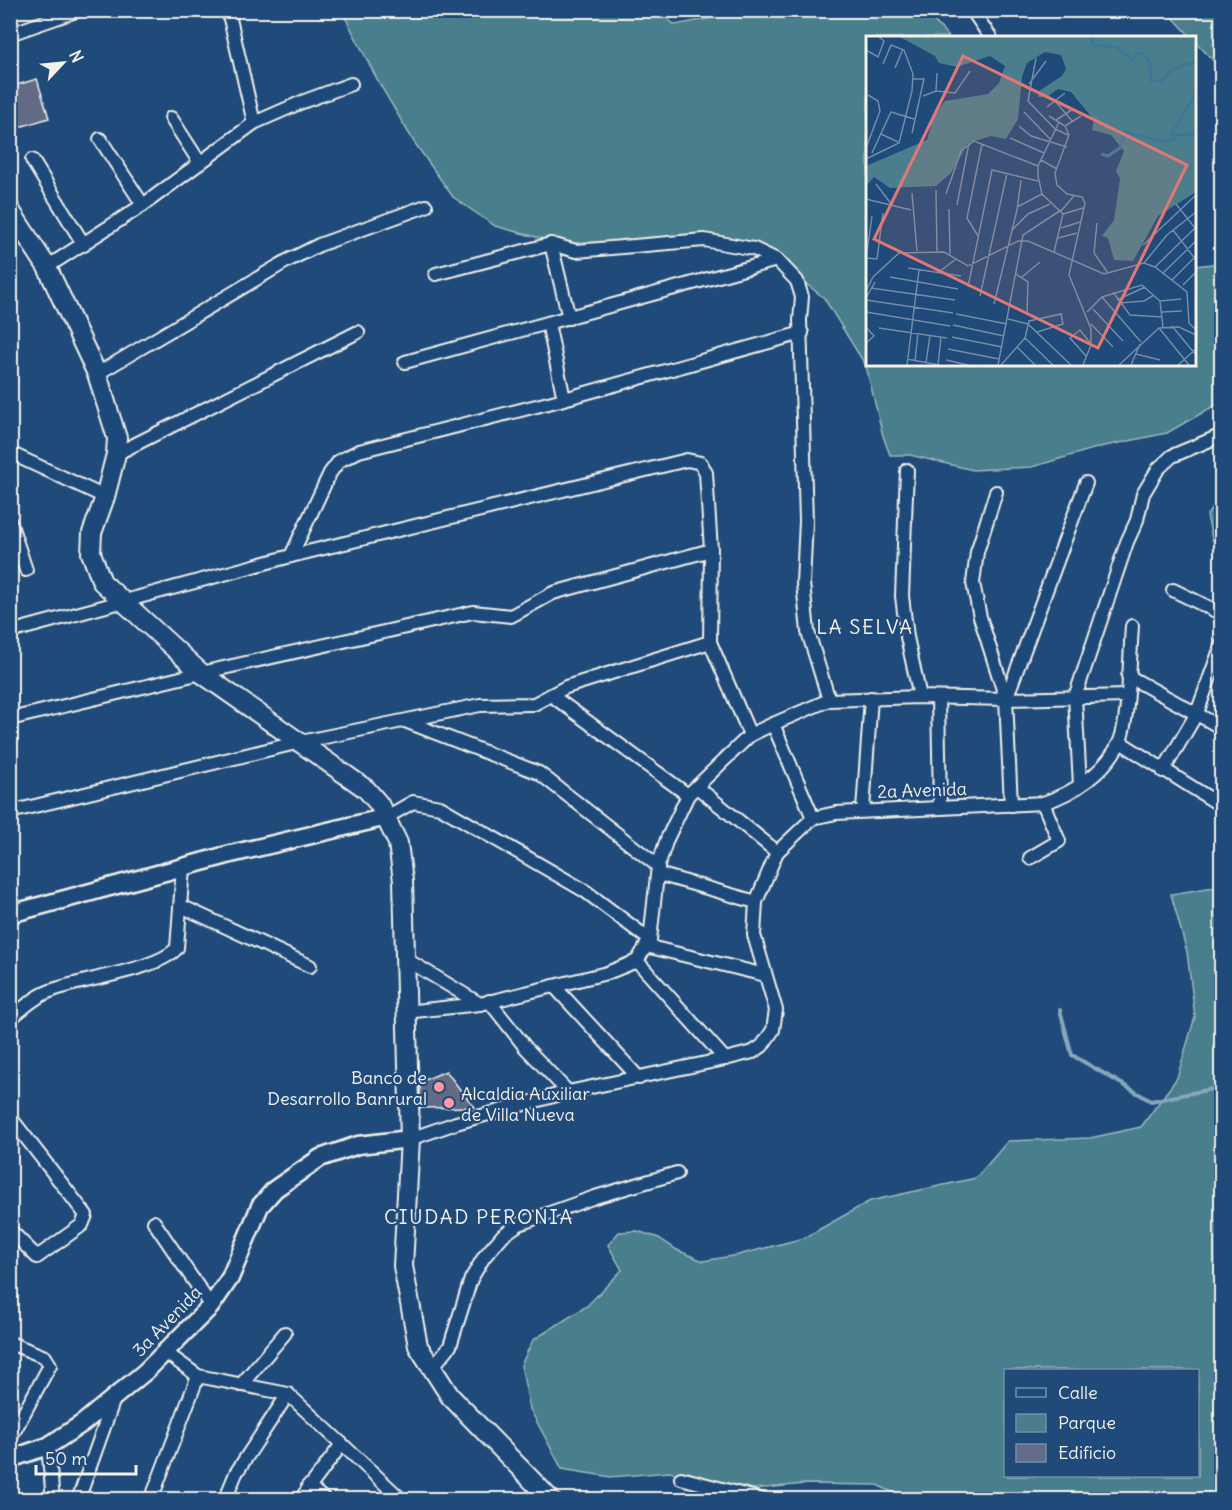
<svg xmlns="http://www.w3.org/2000/svg" width="1232" height="1510" font-family="Delius,sans-serif">
<rect width="100%" height="100%" fill="#1f4a7a"/>
<filter id="ink" filterUnits="userSpaceOnUse"><feTurbulence type="fractalNoise" baseFrequency=".0167" numOctaves="2"/><feDisplacementMap in="SourceGraphic" scale="12" xChannelSelector="R" yChannelSelector="G"/><feConvolveMatrix kernelMatrix="1 2 1 2 8 2 1 2 1" color-interpolation-filters="sRGB"/></filter>
<g filter="url(#ink)">
<g fill="#4a7e8c" stroke="#9fb8ba" stroke-width="1.5" fill-rule="evenodd">
<path d="M657 10 675 25 750 11 884 10 934 21 949 37 868 38V364H1194L1195 266 1221 263V402L1167 433 1100 447 1032 467 973 470 910 455H890L883 436 866 366 824 298 772 257 698 240 562 244 495 226 453 197 414 142 379 83 342 11Z"/>
<path d="M1167 11H1221V69Z"/>
<path d="M1216 503H1221V553L1212 539 1207 515Z"/>
<path d="M1221 886V1499L909 1500 877 1485 805 1484 754 1489 669 1472 611 1477 562 1469 530 1409 521 1365 533 1340 587 1306 622 1270 608 1245 619 1232 637 1231 659 1238 677 1250 703 1261 738 1255 804 1238 870 1201 976 1178 1008 1141 1090 1138 1141 1127 1177 1078 1195 1017 1187 952 1171 894ZM1006 1370H1198V1476H1006Z"/>
</g>
<g fill="none" stroke-linecap="round" stroke-linejoin="round">
<path stroke="#87a8b8" stroke-width="4" d="M1060 1010 1072 1055 1151 1101 1222 1087"/>
</g>
<g fill="#636b86" stroke="#f4f1e8" stroke-width="1.5">
<path d="M37 79 49 118 10 130V87Z"/>
<path d="M446 1071 462 1092 475 1107 420 1108V1082Z"/>
</g>
<g fill="none" stroke-linecap="round" stroke-linejoin="round">
<g stroke="#f4f1e8" stroke-width="16">
<g id="minor">
<path d="M228 10 254 123"/>
<path d="M972 10 991 38"/>
<path d="M10 34 79 10"/>
<path d="M171 118 200 163"/>
<path d="M100 139 143 205"/>
<path d="M32 160 84 245"/>
<path d="M551 244 569 318"/>
<path d="M47 267 143 205 254 123 302 102 351 84"/>
<path d="M436 274 551 244 576 251 704 240 754 249 777 260 797 281 802 297 800 320 806 521 803 583 808 632 829 700"/>
<path d="M548 323 564 399"/>
<path d="M405 362 777 260"/>
<path d="M97 374 285 262 319 245 426 206"/>
<path d="M10 453 105 497"/>
<path d="M116 454 358 332"/>
<path d="M907 470 902 596 907 637 920 697"/>
<path d="M996 492 977 552 973 583 980 617 1006 699 1011 805"/>
<path d="M10 522 26 570"/>
<path d="M291 556 330 473 339 461 359 451 564 399 802 333"/>
<path d="M1173 590 1222 614"/>
<path d="M10 632 291 556 687 460 701 463 706 473 711 550 710 642 750 735"/>
<path d="M1128 676 1222 728"/>
<path d="M551 695 688 795"/>
<path d="M938 698 940 806"/>
<path d="M1006 699 1086 483"/>
<path d="M10 719 201 673 473 612 511 616 553 593 711 550"/>
<path d="M405 721 539 773 658 866"/>
<path d="M773 724 813 818"/>
<path d="M1120 742 1217 803"/>
<path d="M1163 771 1197 713 1222 644"/>
<path d="M1080 785 1075 697 1127 542 1137 520 1143 494 1158 469 1172 456 1222 435"/>
<path d="M697 787 777 852"/>
<path d="M863 810 871 698"/>
<path d="M10 812 296 743 480 705 534 704 566 687 710 642"/>
<path d="M387 817 413 802 440 807 585 891 650 940"/>
<path d="M1030 858 1059 841 1043 803"/>
<path d="M658 874 756 902"/>
<path d="M181 906 310 966"/>
<path d="M646 946 765 975"/>
<path d="M404 958 480 1004"/>
<path d="M637 961 725 1059"/>
<path d="M554 986 639 1078"/>
<path d="M489 1001 526 1048 568 1092"/>
<path d="M405 1012 480 1004 607 973 637 961 650 940 658 866 667 839 688 795 750 735 773 724 829 700 920 697 1006 699 1126 696"/>
<path d="M10 1019C23 1008 37 995 53 990 82 979 158 970 177 948L183 867"/>
<path d="M10 1117 86 1215 82 1225 37 1257 10 1230"/>
<path d="M410 1139 456 1123 568 1092 725 1059 753 1052 762 1046 773 1030 776 1010 754 935 756 902 777 852 813 818 836 813 1043 803C1074 793 1106 772 1120 741 1129 719 1130 653 1132 626"/>
<path d="M154 1222 211 1306"/>
<path d="M10 1343 45 1357 50 1365 10 1439"/>
<path d="M165 1352 198 1376 288 1394 402 1500"/>
<path d="M431 1369 450 1346 471 1279 484 1257 503 1235 519 1224 595 1197 677 1173"/>
<path d="M241 1385 285 1333"/>
<path d="M48 1446 53 1500"/>
<path d="M681 1478 763 1500"/>
<path d="M308 1486 325 1500"/>
<path d="M78 1500 114 1399"/>
<path d="M151 1500 198 1376"/>
<path d="M225 1500 236 1473 288 1394"/>
<path d="M300 1500 342 1444"/>
</g>
</g>
<g stroke="#f4f1e8" stroke-width="21">
<g id="tertiary">
<path d="M10 914 231 854 387 817"/>
<path d="M10 1459 48 1446 83 1423 146 1371 211 1306 230 1278 260 1206 275 1189 320 1158 358 1145 410 1139"/>
</g>
</g>
<g stroke="#f4f1e8" stroke-width="22">
<path id="secondary" d="M10 210 47 267 97 374 117 438 116 454 105 497 92 533 91 553 102 582 201 673 366 789 379 804 398 843 403 881 410 1139 403 1266 418 1346 450 1396 551 1500"/>
</g>
<use href="#minor" stroke="#1f4a7a" stroke-width="12"/>
<use href="#tertiary" stroke="#1f4a7a" stroke-width="16"/>
<use href="#secondary" stroke="#1f4a7a" stroke-width="18"/>
</g>
</g>
<g fill="#ff9aa2" stroke="#1f4a7a" stroke-width="2">
<circle cx="439" cy="1087" r="6"/>
<circle cx="449" cy="1103" r="6"/>
</g>
<g text-anchor="middle" dominant-baseline="central" stroke-width="4.5" stroke-linejoin="round" paint-order="stroke">
<g font-size="18" fill="#f4f1e8" stroke="#1f4a7a">
<text transform="translate(922 790) rotate(-2)">2a Avenida</text>
<text transform="translate(167 1321) rotate(-46)">3a Avenida</text>
</g>
<g font-size="18" fill="#f4f1e8" stroke="#1f4a7a" text-anchor="end">
<text x="427" y="1077">Banco de<tspan x="427" dy="21">Desarrollo Banrural</tspan></text>
<text x="461" y="1093" text-anchor="start">Alcaldia Auxiliar<tspan x="461" dy="21">de Villa Nueva</tspan></text>
</g>
<g font-size="20" letter-spacing="1.5" fill="#f4f1e8" stroke="#1f4a7a">
<text x="865" y="626">LA SELVA</text>
<text x="479" y="1216">CIUDAD PERONIA</text>
</g>
</g>
<g transform="translate(866 36)">
<rect width="330" height="330" fill="#1f4a7a"/>
<path d="M34 1H329L330 156 292 180 267 225 248 224 242 202 236 200 248 184 254 143 250 135 258 115 245 99 226 94 228 84 205 56 192 53 181 61H172L173 55 196 40 200 33 195 19 179 16 161 27 156 41 152 83 140 103 125 100 102 107 85 137 70 150 24 152 8 141 1 149 0 130 61 104 68 80 79 65 122 58 133 47 139 30 124 20 91 31 73 27 69 20Z" fill="#4a7e8c"/>
<path fill="none" stroke="#3e7798" stroke-width="3" d="M225 1 227 9 250 11 267 24 271 17 277 18 284 27 285 45H295L306 34 330 25M330 57 305 99 330 98M235 118 242 120 255 111 259 96 298 106 310 102"/>
<path fill="none" stroke="#748da6" stroke-width="1.5" d="M0 14 12 21 18 5 13 1M170 22 162 65 189 93 202 99M29 32 37 13M163 48 180 25M70 55 71 37M57 60 70 55 89 57 104 35M189 65 207 86M181 71 199 57M158 76 185 104M183 80 199 90 203 99 189 137 191 149 201 158 216 161 219 167 203 239 225 293V309L217 329M190 84 207 73M153 90 165 100 201 111M199 90 215 80M46 97 58 43H47M15 98 32 106M144 102 178 117M0 112 14 75 12 65 2 59M6 117 25 76 48 83M0 123 33 107 46 55 47 38 38 14 25 9 17 28M175 124 191 133M10 148 26 169M70 154 71 215M46 157 51 215M80 158 95 115 108 105 172 130M0 163 45 174M310 168 329 192M91 169 103 107M151 171 176 158M83 173 84 218M195 175 208 160M197 178 217 172M231 187 228 217 242 237M195 192 214 186M146 194 162 178 184 168M307 194 330 224M112 200 101 182 116 108M192 202 211 197M277 209 330 159M188 216 197 178 176 158 172 140V130L193 86M0 222 11 223 17 177M0 223 6 180M278 227 301 199 330 176M289 231 330 191M42 232 95 240M73 236 90 223M297 237 330 205M150 238 162 246 161 277M24 241 92 253M156 241 174 226M306 244 330 220M317 249 330 236M102 251 126 134 172 145M5 252 89 264M0 255 7 241 33 217 78 216 102 230 152 205H162L238 238 278 227 289 231 321 256 323 287 330 294M247 256 264 279 296 281M114 260 141 137M236 261 275 306M0 262 9 246M0 264 87 277M251 264 279 251M294 265 315 263M253 267 278 265 288 259M128 268 151 174 155 144M227 273 257 305M0 276 84 290M221 276 236 261 276 249 294 265 297 291M296 276 316 275M90 278 141 288M142 283 162 288 205 329M225 288 247 311M87 289 138 300M306 290 330 319M0 291 8 300 0 307M13 292 81 302M293 292 323 329M86 301 136 311M159 302 187 329M151 311 169 329M82 313 133 323M270 318 294 324M221 321 204 302 214 294 225 308M41 323 73 329M80 324 102 329M49 325 52 297M60 327 64 299M41 329 53 234M72 329 75 301M132 329 157 199 195 174M135 329 159 302 163 285 195 278 197 288 171 296M253 329 293 292 313 291 330 299M265 329 274 308M312 329 330 313"/>
<path fill="#e27875" fill-opacity="0.15" stroke="#e27875" stroke-width="3" d="M97 20 321 129 232 312 8 203Z"/>
<rect width="330" height="330" fill="none" stroke="#f4f1e8" stroke-width="3"/>
</g>
<rect width="1232" height="1510" fill="none" stroke="#1f4a7a" stroke-width="36"/>
<rect x="18" y="18" width="1196" height="1474" fill="none" stroke="#f4f1e8" stroke-width="2" filter="url(#ink)"/>
<rect x="1004" y="1369" width="195" height="108" fill="#1f4a7a" stroke="#748da6" stroke-width="1.5"/>
<rect x="1016" y="1388" width="30" height="9" fill="#1f4a7a" stroke="#748da6" stroke-width="1.5"/>
<text x="1058" y="1399" font-size="18" fill="#f4f1e8">Calle</text>
<rect x="1016" y="1414" width="30" height="18" fill="#4a7e8c" stroke="#748da6" stroke-width="1.5"/>
<text x="1058" y="1429" font-size="18" fill="#f4f1e8">Parque</text>
<rect x="1016" y="1444" width="30" height="18" fill="#636b86" stroke="#748da6" stroke-width="1.5"/>
<text x="1058" y="1459" font-size="18" fill="#f4f1e8">Edificio</text>
<g transform="translate(63 63) rotate(64)" stroke="#1f4a7a" stroke-width="4.5" paint-order="stroke">
<path d="M0-4.5L10 22L0 15L-10 22Z" fill="#f4f1e8"/>
<text y="-9" font-size="16" font-weight="bold" text-anchor="middle" fill="#f4f1e8">N</text>
</g>
<path d="M36 1465v9h100v-9" fill="none" stroke="#f4f1e8" stroke-width="3"/>
<text x="45" y="1465" font-size="18" fill="#f4f1e8" stroke="#1f4a7a" stroke-width="4.5" paint-order="stroke">50 m</text>
</svg>
